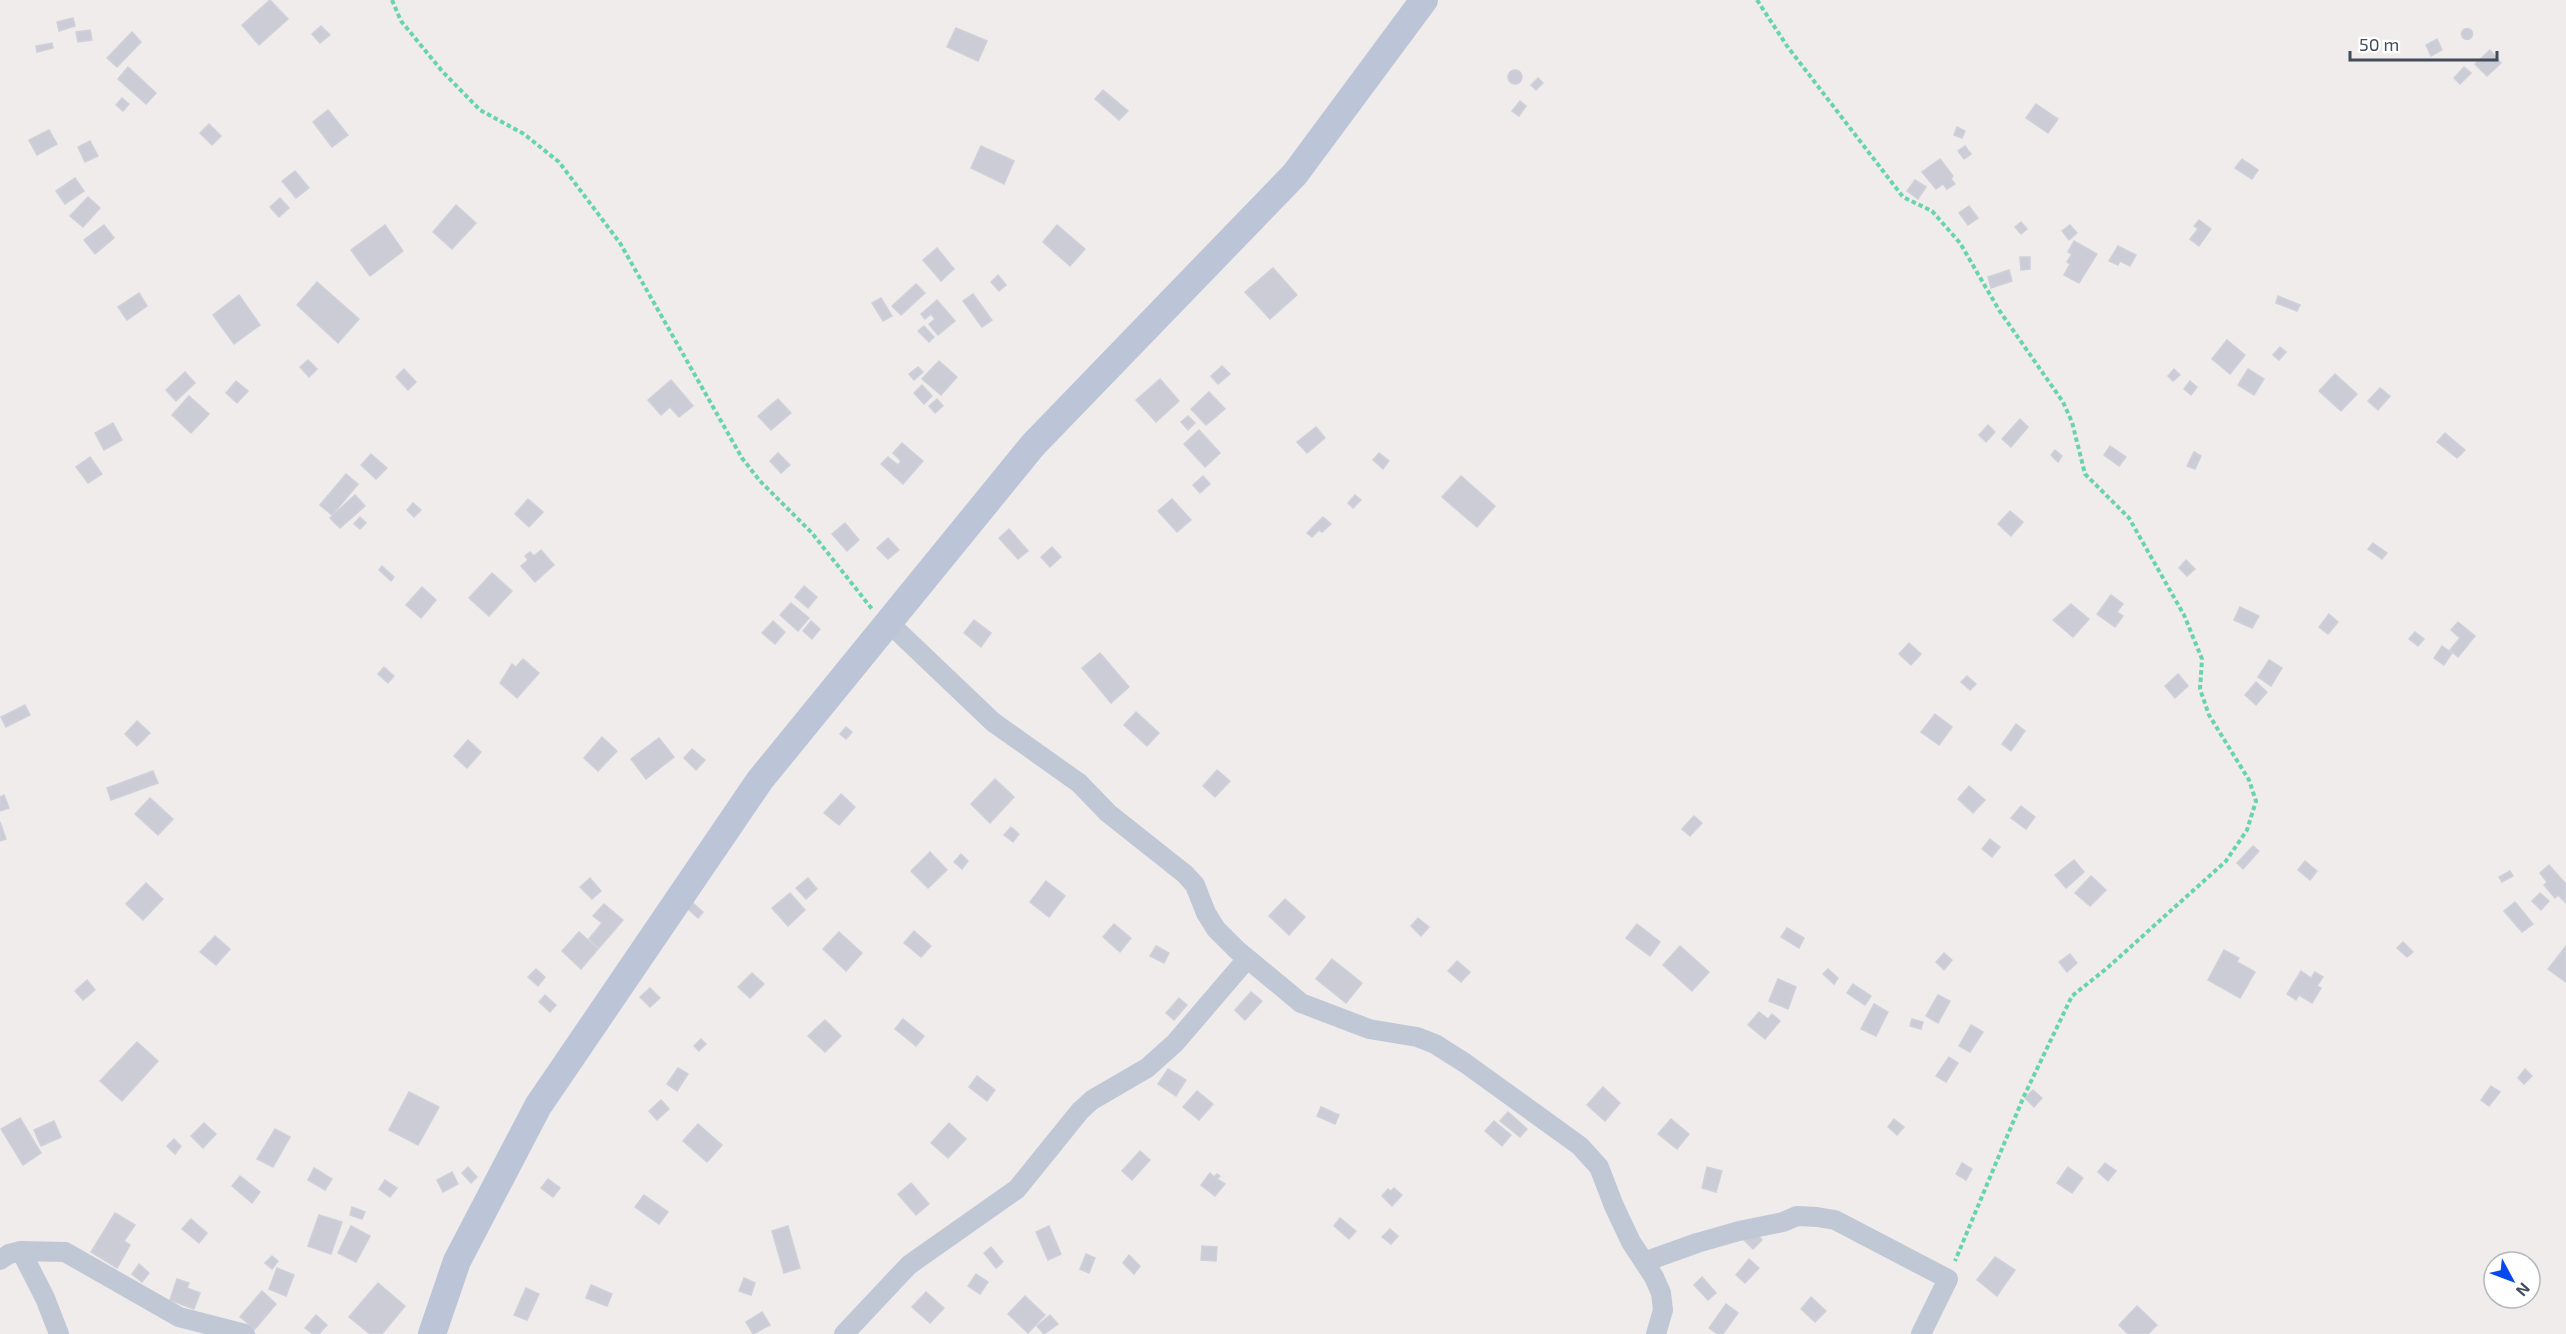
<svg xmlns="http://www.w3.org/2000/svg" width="2566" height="1334" font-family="'Exo 2',sans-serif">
<rect width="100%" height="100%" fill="#efeceb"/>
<g fill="#cbccd5" stroke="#cfd0d9" stroke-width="1.5">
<path d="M270 0 288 19 259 45 242 25Z"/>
<path d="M73 18 75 26 59 31 57 22Z"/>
<path d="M321 26 330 35 320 43 312 34Z"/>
<path d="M956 28 987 41 978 61 947 47Z"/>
<circle cx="2467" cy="34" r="5.5"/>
<path d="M90 30 92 40 78 42 76 32Z"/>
<path d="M132 32 141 42 117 67 107 58Z"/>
<path d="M2437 39 2442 50 2431 56 2426 45Z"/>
<path d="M52 43 53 48 37 52 36 46Z"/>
<path d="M2490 50 2501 63 2487 76 2475 64Z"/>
<path d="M128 67 156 93 146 104 118 79Z"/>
<path d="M2464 67 2471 73 2460 84 2454 78Z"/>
<circle cx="1515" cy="77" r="7"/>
<path d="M1538 78 1543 83 1536 90 1531 85Z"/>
<path d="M1103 90 1128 111 1119 120 1095 99Z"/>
<path d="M122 98 129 104 123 111 116 105Z"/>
<path d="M1520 101 1526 106 1519 116 1512 111Z"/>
<path d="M2036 104 2058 119 2048 133 2026 118Z"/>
<path d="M328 110 348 135 332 147 313 122Z"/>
<path d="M209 124 221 136 212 145 200 133Z"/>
<path d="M1957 127 1965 131 1962 138 1954 135Z"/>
<path d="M49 130 57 144 37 155 29 140Z"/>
<path d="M90 141 98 156 85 162 78 147Z"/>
<path d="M981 146 1014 161 1004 184 971 168Z"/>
<path d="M1965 146 1971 154 1964 159 1958 151Z"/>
<path d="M1940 159 1953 176 1951 179 1955 184 1947 189 1943 184 1936 189 1922 172Z"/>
<path d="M2242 159 2258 170 2252 179 2235 168Z"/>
<path d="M295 171 309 188 296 198 282 181Z"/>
<path d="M75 178 84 191 65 204 56 191Z"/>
<path d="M1915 180 1926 187 1918 199 1907 191Z"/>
<path d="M88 197 100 208 83 227 70 216Z"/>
<path d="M280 198 289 208 279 217 270 207Z"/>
<path d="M456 205 476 223 452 249 433 232Z"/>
<path d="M1969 206 1978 218 1968 225 1959 213Z"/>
<path d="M2199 220 2211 229 2199 246 2190 239 2198 229 2194 226Z"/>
<path d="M2021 222 2027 229 2021 234 2015 227Z"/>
<path d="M104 225 114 238 95 254 84 240Z"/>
<path d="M385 225 403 251 370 276 351 250Z"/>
<path d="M1057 225 1085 249 1070 266 1043 242Z"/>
<path d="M2070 225 2077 233 2069 240 2062 231Z"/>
<path d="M2074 241 2097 254 2079 283 2064 275 2070 264 2067 262 2072 254 2068 252Z"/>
<path d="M2118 246 2136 255 2130 266 2120 261 2118 265 2109 261Z"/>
<path d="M937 248 954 269 941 281 923 260Z"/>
<path d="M2020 257H2030V269L2021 270Z"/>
<path d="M1273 268 1297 295 1270 319 1245 292Z"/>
<path d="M2009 270 2012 281 1991 288 1988 277Z"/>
<path d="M998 275 1006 285 999 291 991 282Z"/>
<path d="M317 282 359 319 338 343 297 305Z"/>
<path d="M916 284 925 293 901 315 892 306Z"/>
<path d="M139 293 147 306 127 320 118 307Z"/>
<path d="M973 294 992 320 982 327 963 301Z"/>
<path d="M239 295 260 325 234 344 213 315Z"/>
<path d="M2278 296 2300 305 2297 311 2276 303Z"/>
<path d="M881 298 892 316 883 321 872 303Z"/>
<path d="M937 300 955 321 938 335 929 324 935 319 931 314 925 319 921 314Z"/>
<path d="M924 326 934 337 929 342 918 331Z"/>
<path d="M2227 340 2245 355 2230 374 2212 359Z"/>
<path d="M2280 347 2286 352 2279 360 2273 355Z"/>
<path d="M308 360 317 369 309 377 300 367Z"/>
<path d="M939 361 957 377 941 395 922 379Z"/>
<path d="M1222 366 1230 374 1218 384 1211 376Z"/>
<path d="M918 367 923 372 914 380 909 374Z"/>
<path d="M404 369 416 382 408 390 396 377Z"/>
<path d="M2174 369 2180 375 2173 381 2168 376Z"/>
<path d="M2248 369 2264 379 2254 395 2238 385Z"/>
<path d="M185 372 195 383 176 401 166 390Z"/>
<path d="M2335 374 2357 394 2341 411 2319 391Z"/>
<path d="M1160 379 1179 401 1156 422 1136 400Z"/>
<path d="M671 380 693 406 679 417 670 407 661 415 648 400Z"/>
<path d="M236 381 248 391 237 403 226 393Z"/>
<path d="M2190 381 2197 387 2191 395 2184 389Z"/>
<path d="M922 385 932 396 924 404 914 393Z"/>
<path d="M2380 388 2390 396 2378 410 2368 401Z"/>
<path d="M1209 392 1225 409 1206 425 1191 409Z"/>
<path d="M189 396 209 414 191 433 172 415Z"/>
<path d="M778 399 791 413 771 430 758 416Z"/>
<path d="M937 399 943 406 935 413 929 406Z"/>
<path d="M1188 416 1195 423 1188 430 1181 422Z"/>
<path d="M2020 419 2028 427 2011 447 2002 439Z"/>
<path d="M113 423 122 440 104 450 95 433Z"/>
<path d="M1988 425 1995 432 1986 442 1979 435Z"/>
<path d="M1316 427 1325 438 1307 453 1297 442Z"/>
<path d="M1199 430 1220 453 1205 467 1184 444Z"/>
<path d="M2445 433 2465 450 2457 458 2437 442Z"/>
<path d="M902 443 923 461 903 484 881 464 888 457 898 465 901 461 893 453Z"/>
<path d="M2110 446 2126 457 2119 466 2104 455Z"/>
<path d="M2055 450 2062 456 2058 462 2051 455Z"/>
<path d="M2194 452 2201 456 2195 469 2187 466Z"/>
<path d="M778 453 790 465 781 473 770 461Z"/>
<path d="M1379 453 1389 461 1383 469 1373 460Z"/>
<path d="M371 454 387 468 376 479 361 465Z"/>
<path d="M90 457 102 474 88 483 76 467Z"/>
<path d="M346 474 358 484 332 515 320 505Z"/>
<path d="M1203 476 1210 484 1200 493 1193 485Z"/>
<path d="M1461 476 1495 506 1477 527 1442 497Z"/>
<path d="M355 495 365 506 340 528 330 518Z"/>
<path d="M1355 495 1361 500 1353 508 1348 503Z"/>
<path d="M528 499 543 512 529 527 515 514Z"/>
<path d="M1172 499 1191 520 1177 532 1158 511Z"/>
<path d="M413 503 421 510 414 517 407 510Z"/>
<path d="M2010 511 2023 522 2011 536 1998 524Z"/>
<path d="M360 517 366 523 360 529 354 524Z"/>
<path d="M1323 517 1331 524 1322 532 1319 530 1312 537 1307 533Z"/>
<path d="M845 523 859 540 847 551 832 534Z"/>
<path d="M1009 529 1028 551 1018 559 999 538Z"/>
<path d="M888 538 899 550 888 559 877 548Z"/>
<path d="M2373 543 2387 553 2382 559 2368 549Z"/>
<path d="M1052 547 1061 557 1050 567 1041 557Z"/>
<path d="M541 550 554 565 535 582 521 566 528 560 525 556 530 552 534 556Z"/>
<path d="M2186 560 2195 569 2187 576 2179 568Z"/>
<path d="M382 566 394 577 391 581 379 570Z"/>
<path d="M492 573 512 591 489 616 469 598Z"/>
<path d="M804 586 817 597 808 608 795 597Z"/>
<path d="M422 587 436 600 421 618 406 605Z"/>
<path d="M2111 595 2123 604 2117 612 2123 616 2115 627 2097 614Z"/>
<path d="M791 603 809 618 798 631 780 615Z"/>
<path d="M2071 604 2089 619 2073 637 2053 620Z"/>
<path d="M2240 607 2259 616 2252 628 2234 620Z"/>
<path d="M2329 614 2338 622 2328 634 2319 627Z"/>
<path d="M974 620 991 633 981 647 964 633Z"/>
<path d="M773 621 785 632 775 644 762 633Z"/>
<path d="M811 621 820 629 812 639 803 631Z"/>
<path d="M2458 622 2475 636 2458 657 2450 650 2460 638 2451 630Z"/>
<path d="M2415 632 2424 639 2418 646 2409 639Z"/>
<path d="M1909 643 1921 654 1911 665 1899 654Z"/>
<path d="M2442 646 2452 653 2444 665 2434 658Z"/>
<path d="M1100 653 1129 687 1111 703 1082 668Z"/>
<path d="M523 659 539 673 517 698 500 683 512 664 516 667Z"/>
<path d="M2269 660 2282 668 2271 686 2258 677Z"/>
<path d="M384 667 394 676 388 683 378 674Z"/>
<path d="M2178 674 2188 686 2175 698 2165 686Z"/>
<path d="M1967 676 1976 684 1970 690 1961 682Z"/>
<path d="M2256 682 2267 692 2256 705 2245 695Z"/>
<path d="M25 705 30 715 6 727 1 717Z"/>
<path d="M1136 712 1159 733 1147 746 1124 725Z"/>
<path d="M1935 714 1952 727 1939 745 1921 732Z"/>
<path d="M137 721 150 733 137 746 125 734Z"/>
<path d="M2016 724 2025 731 2011 751 2002 744Z"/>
<path d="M846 727 852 732 846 739 840 734Z"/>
<path d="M602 737 617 751 598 771 584 758Z"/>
<path d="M659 738 674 757 646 779 631 759Z"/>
<path d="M468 740 481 752 467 768 454 756Z"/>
<path d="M692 749 705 760 696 770 684 758Z"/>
<path d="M1217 770 1230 781 1215 797 1203 786Z"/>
<path d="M153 771 158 783 111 800 107 788Z"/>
<path d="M995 779 1014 797 990 823 971 804Z"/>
<path d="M1969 786 1985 800 1973 813 1958 799Z"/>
<path d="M841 794 855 807 839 825 824 813Z"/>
<path d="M4 795 9 808 0 811V797Z"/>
<path d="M150 798 173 819 158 835 135 814Z"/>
<path d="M2021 806 2035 817 2026 829 2011 818Z"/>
<path d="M1694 816 1702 823 1690 836 1682 829Z"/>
<path d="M0 822 6 839 0 841Z"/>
<path d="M1011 827 1019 834 1013 842 1004 835Z"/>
<path d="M1990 839 2000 847 1992 857 1982 849Z"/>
<path d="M2253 846 2259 851 2243 869 2237 863Z"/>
<path d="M930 852 947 870 928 888 911 871Z"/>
<path d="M961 854 968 861 962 869 954 862Z"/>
<path d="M2074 860 2084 872 2066 888 2055 875Z"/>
<path d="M2305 861 2317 871 2310 880 2298 870Z"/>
<path d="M2549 865 2566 884 2565 902 2558 895 2555 898 2544 885 2547 882 2540 873Z"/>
<path d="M2510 871 2513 876 2502 882 2499 877Z"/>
<path d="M2091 876 2106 890 2090 906 2075 893Z"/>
<path d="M590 878 601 891 592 899 580 887Z"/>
<path d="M808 878 817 889 806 899 796 888Z"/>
<path d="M1046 881 1065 896 1049 917 1030 902Z"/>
<path d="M146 883 163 899 143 920 126 904Z"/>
<path d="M790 893 805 910 788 926 772 908Z"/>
<path d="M2540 893 2549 901 2541 910 2532 901Z"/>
<path d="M1285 899 1305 917 1289 935 1269 916Z"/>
<path d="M2515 902 2533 924 2522 932 2504 911Z"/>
<path d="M693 903 703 912 698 918 688 909Z"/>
<path d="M604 904 623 920 599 948 589 939 602 923 593 916Z"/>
<path d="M1418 918 1429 927 1421 936 1411 926Z"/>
<path d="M1114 924 1131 938 1120 952 1103 937Z"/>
<path d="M1637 924 1660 942 1650 956 1626 938Z"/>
<path d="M1787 928 1804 938 1799 948 1781 937Z"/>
<path d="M914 931 931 946 921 957 904 943Z"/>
<path d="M579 932 598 949 581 969 562 951Z"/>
<path d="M839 932 862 953 846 971 823 949Z"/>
<path d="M215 936 230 949 216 965 200 952Z"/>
<path d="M2403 942 2413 952 2407 957 2397 948Z"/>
<path d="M1156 946 1169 953 1164 963 1150 956Z"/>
<path d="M1680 946 1709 972 1692 991 1663 965Z"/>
<path d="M2566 946V982L2548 969Z"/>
<path d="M2224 950 2239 958 2237 962 2255 972 2240 998 2208 980Z"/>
<path d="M1944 953 1952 960 1944 970 1936 962Z"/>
<path d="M2070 954 2077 963 2067 972 2059 962Z"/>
<path d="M1332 959 1362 983 1346 1003 1316 979Z"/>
<path d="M1457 961 1470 972 1461 982 1448 971Z"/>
<path d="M536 969 545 977 538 986 528 977Z"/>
<path d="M1828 969 1838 978 1834 984 1823 974Z"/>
<path d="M2301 971 2311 978 2315 972 2323 977 2317 986 2321 988 2312 1003 2299 995 2296 1000 2287 994Z"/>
<path d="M752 973 764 984 750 998 738 987Z"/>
<path d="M1778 979 1796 987 1788 1009 1769 1001Z"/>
<path d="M87 980 95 990 83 1000 75 991Z"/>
<path d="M1853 984 1871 996 1865 1005 1847 993Z"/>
<path d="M650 988 660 998 650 1007 640 997Z"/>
<path d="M1251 992 1262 1001 1245 1020 1235 1010Z"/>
<path d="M545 995 556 1005 550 1012 539 1002Z"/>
<path d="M1938 995 1950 1001 1938 1023 1926 1016Z"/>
<path d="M1179 998 1187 1005 1174 1020 1166 1013Z"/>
<path d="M1874 1004 1888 1012 1876 1036 1861 1029Z"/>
<path d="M1759 1012 1768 1019 1772 1014 1780 1021 1765 1039 1748 1025Z"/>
<path d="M903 1019 924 1036 916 1046 895 1029Z"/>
<path d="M1912 1019 1923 1022 1921 1029 1910 1026Z"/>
<path d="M825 1020 841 1036 825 1052 808 1036Z"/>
<path d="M1971 1025 1983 1032 1970 1052 1959 1046Z"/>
<path d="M701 1039 706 1044 699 1051 694 1046Z"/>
<path d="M137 1042 158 1061 122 1101 100 1081Z"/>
<path d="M1949 1057 1958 1063 1946 1082 1936 1076Z"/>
<path d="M678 1068 688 1074 677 1091 667 1084Z"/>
<path d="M1168 1069 1186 1080 1176 1096 1158 1084Z"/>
<path d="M2525 1069 2532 1076 2524 1084 2518 1078Z"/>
<path d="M977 1076 995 1090 987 1101 969 1087Z"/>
<path d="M2491 1086 2500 1092 2489 1106 2481 1100Z"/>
<path d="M1603 1087 1620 1103 1605 1121 1587 1105Z"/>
<path d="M2033 1090 2042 1098 2034 1107 2025 1098Z"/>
<path d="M1197 1091 1213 1104 1199 1120 1183 1107Z"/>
<path d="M409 1092 439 1107 418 1145 389 1130Z"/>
<path d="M661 1100 669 1109 657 1120 649 1111Z"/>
<path d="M1321 1107 1339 1115 1335 1124 1317 1116Z"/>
<path d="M1508 1112 1527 1129 1520 1137 1500 1121Z"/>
<path d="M20 1118 41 1153 23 1165 1 1129Z"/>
<path d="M1671 1119 1689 1134 1677 1149 1658 1134Z"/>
<path d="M1894 1119 1904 1127 1897 1135 1888 1127Z"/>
<path d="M54 1121 61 1137 41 1146 34 1130Z"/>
<path d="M1494 1121 1511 1135 1502 1146 1485 1131Z"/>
<path d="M204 1123 216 1134 203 1148 191 1136Z"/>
<path d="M949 1123 966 1139 948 1158 931 1143Z"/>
<path d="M698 1124 722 1145 707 1162 683 1141Z"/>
<path d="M275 1129 290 1137 273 1167 257 1159Z"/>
<path d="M174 1139 181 1146 175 1154 167 1146Z"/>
<path d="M1140 1151 1150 1160 1132 1180 1122 1171Z"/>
<path d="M1962 1163 1972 1169 1966 1180 1956 1174Z"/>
<path d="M2105 1163 2116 1171 2108 1181 2098 1172Z"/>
<path d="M468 1167 477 1177 471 1183 462 1173Z"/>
<path d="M1707 1167 1722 1171 1716 1192 1702 1188Z"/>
<path d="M2068 1167 2083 1178 2072 1193 2057 1183Z"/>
<path d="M314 1168 332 1179 325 1190 308 1180Z"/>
<path d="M452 1172 458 1184 443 1192 437 1180Z"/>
<path d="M1210 1173 1214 1177 1217 1174 1220 1176 1217 1179 1225 1184 1215 1196 1201 1185Z"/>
<path d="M240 1176 260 1192 252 1203 232 1186Z"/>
<path d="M548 1179 560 1188 553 1197 541 1188Z"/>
<path d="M385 1180 397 1188 390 1197 379 1189Z"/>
<path d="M911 1183 929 1204 916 1215 898 1194Z"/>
<path d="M1394 1188 1402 1195 1392 1206 1382 1196 1388 1189 1391 1191Z"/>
<path d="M644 1195 668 1212 659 1224 635 1207Z"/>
<path d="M352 1207 365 1212 362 1219 350 1215Z"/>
<path d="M115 1213 135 1225 124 1241 130 1245 117 1268 91 1252Z"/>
<path d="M319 1215 342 1222 331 1254 308 1246Z"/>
<path d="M1340 1218 1356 1231 1349 1239 1334 1226Z"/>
<path d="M191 1219 207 1233 199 1243 182 1229Z"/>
<path d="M351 1226 370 1236 356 1262 338 1253Z"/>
<path d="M788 1226 800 1268 784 1273 772 1231Z"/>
<path d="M1049 1226 1061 1254 1048 1260 1036 1232Z"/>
<path d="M1390 1229 1398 1236 1391 1244 1382 1237Z"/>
<path d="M1754 1231 1762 1240 1753 1249 1744 1240Z"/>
<path d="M1202 1246 1217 1247 1216 1261 1201 1260Z"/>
<path d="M991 1247 1003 1262 996 1268 984 1253Z"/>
<path d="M1086 1254 1095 1258 1089 1273 1080 1269Z"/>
<path d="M1129 1255 1140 1266 1134 1274 1123 1263Z"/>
<path d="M272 1256 278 1261 272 1269 265 1263Z"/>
<path d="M1995 1257 2015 1270 1997 1296 1977 1280Z"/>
<path d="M1749 1259 1759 1268 1745 1283 1736 1275Z"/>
<path d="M139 1264 149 1273 142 1282 132 1274Z"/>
<path d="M277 1268 294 1275 286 1296 269 1289Z"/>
<path d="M976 1274 988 1282 980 1294 968 1286Z"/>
<path d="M1702 1277 1716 1293 1708 1300 1694 1285Z"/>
<path d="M744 1278 755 1283 751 1295 739 1291Z"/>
<path d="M177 1279 189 1283 187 1288 200 1293 194 1309 170 1300Z"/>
<path d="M378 1283 405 1306 382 1334H370L349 1317Z"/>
<path d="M591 1285 612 1294 607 1306 586 1298Z"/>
<path d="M526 1288 539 1294 527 1320 514 1315Z"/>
<path d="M262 1291 276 1304 255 1329 240 1317Z"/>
<path d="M926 1292 944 1308 930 1323 912 1307Z"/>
<path d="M1025 1296 1045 1315 1028 1333 1008 1314Z"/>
<path d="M1811 1297 1826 1311 1815 1322 1801 1309Z"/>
<path d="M1726 1304 1738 1313 1723 1334H1718L1709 1328Z"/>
<path d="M2137 1306 2157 1325 2148 1334H2128L2119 1325Z"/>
<path d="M762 1312 770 1325 753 1334 746 1322Z"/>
<path d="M316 1315 327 1325 319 1334H313L305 1328Z"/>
<path d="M1050 1315 1058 1324 1044 1334 1037 1326Z"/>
</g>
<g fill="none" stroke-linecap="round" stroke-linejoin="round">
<g stroke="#68d4ae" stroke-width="4" stroke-dasharray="4.5 3" stroke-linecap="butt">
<path d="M392 0 401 21 442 71 480 110 524 134 559 162 620 243 742 458 760 481 812 533 872 609"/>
<path d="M1757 0 1787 46 1903 197 1932 211 1960 243 1999 310 2063 402 2072 422 2085 474 2129 518 2184 615 2202 659 2200 689 2209 715 2249 780 2256 801 2247 830 2226 861 2106 969 2072 996 2024 1096 1955 1261"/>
</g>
<g stroke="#c0c8d5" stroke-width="20">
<path d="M887 621 993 722 1079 783 1108 813 1185 874 1195 885 1206 913 1216 929 1237 950 1301 1003 1369 1029 1417 1037 1435 1044 1465 1063 1580 1146 1599 1167 1614 1206 1631 1242 1654 1277 1661 1293 1663 1310 1656 1334"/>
<path d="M21 1251 45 1298 59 1334"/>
<path d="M0 1260 9 1254 21 1251 65 1252 179 1317 245 1334"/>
<path d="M1644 1262 1697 1243 1739 1231 1783 1222 1797 1216 1817 1217 1835 1220 1948 1279 1921 1334"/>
<path d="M844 1334 909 1265 1017 1189 1080 1111 1092 1100 1147 1068 1175 1043 1247 959"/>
</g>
<path stroke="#bcc5d8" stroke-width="28" d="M432 1334 457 1261 538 1106 760 780 1033 445 1295 174 1424 0"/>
</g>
<g transform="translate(2512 1280) rotate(131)"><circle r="28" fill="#ffffff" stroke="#b3b7bd" stroke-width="1.5"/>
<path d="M0-4.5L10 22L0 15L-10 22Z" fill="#064aef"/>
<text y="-9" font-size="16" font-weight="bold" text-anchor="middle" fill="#424c5b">N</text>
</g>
<path d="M2350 51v9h147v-9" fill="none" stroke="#424c5b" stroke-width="3"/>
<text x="2359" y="51" font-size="18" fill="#424c5b" stroke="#ffffff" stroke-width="4.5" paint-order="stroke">50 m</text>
</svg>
